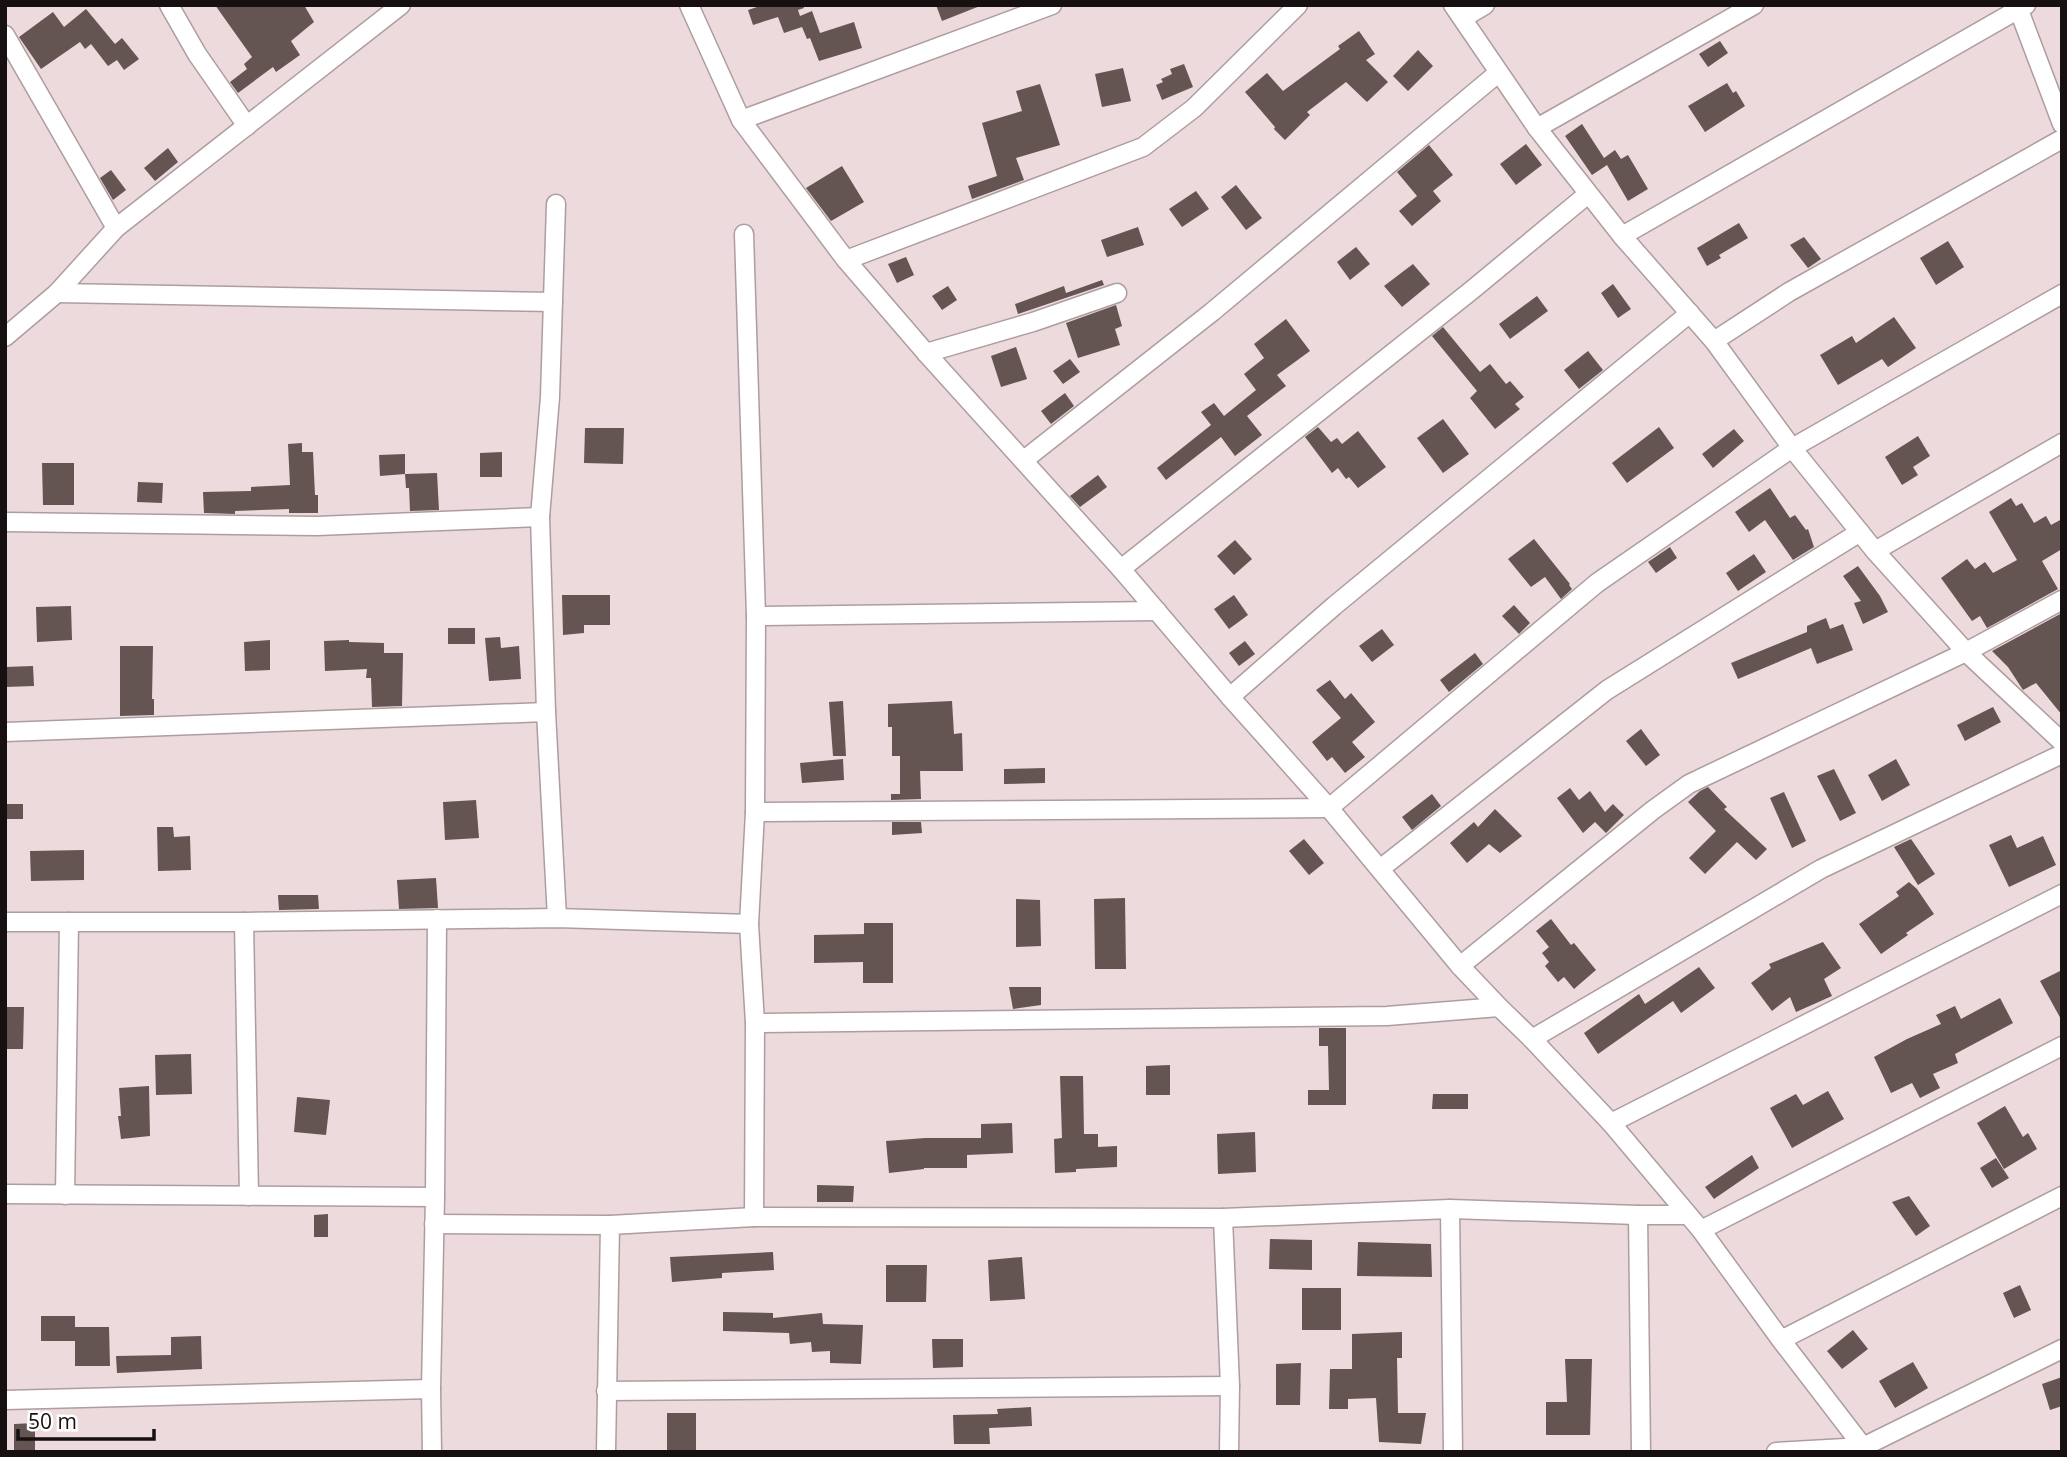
<svg xmlns="http://www.w3.org/2000/svg" width="2067" height="1457" font-family="'Open Sans',sans-serif">
<rect width="100%" height="100%" fill="#ecdadd"/>
<g fill="#645452">
<path d="M215 5H304L314 22 291 41 300 55 276 72 273 67 238 93 230 82 247 69 244 64 252 57Z"/>
<path d="M763 5H803L804 8 798 10 800 16 812 11 820 33 854 22 862 48 819 61 810 38 807 39 802 27 784 33 778 17 753 25 748 10Z"/>
<path d="M936 5H980V6L942 21Z"/>
<path d="M86 9 115 44 122 38 139 59 124 70 117 60 108 66 91 44 85 49 80 42 41 69 19 37 53 12 64 27Z"/>
<path d="M1359 31 1375 54 1366 60 1388 82 1367 102 1346 82 1307 112 1310 115 1285 140 1274 129 1275 127 1245 92 1267 73 1283 91 1340 49 1338 46Z"/>
<path d="M1720 41 1728 53 1708 67 1699 54Z"/>
<path d="M1418 50 1433 66 1408 91 1393 76Z"/>
<path d="M1184 64 1193 87 1162 100 1156 85 1163 82 1161 79 1172 74 1170 69Z"/>
<path d="M1123 68 1131 101 1102 107 1095 74Z"/>
<path d="M1727 83 1733 93 1736 91 1745 106 1705 132 1688 106Z"/>
<path d="M1040 84 1060 145 1016 158 1024 180 972 199 968 186 997 176 982 123 1022 111 1016 91Z"/>
<path d="M1582 124 1604 158 1615 150 1621 159 1628 155 1648 189 1628 201 1607 165 1592 175 1565 136Z"/>
<path d="M1526 144 1542 165 1516 185 1500 164Z"/>
<path d="M1429 145 1453 175 1433 191 1441 201 1412 226 1399 211 1417 196 1397 172Z"/>
<path d="M168 148 178 162 155 181 144 168Z"/>
<path d="M842 166 864 202 831 221 806 188Z"/>
<path d="M111 170 126 190 113 200 100 178Z"/>
<path d="M1236 185 1262 218 1246 230 1221 197Z"/>
<path d="M1196 191 1209 209 1182 227 1169 209Z"/>
<path d="M1739 223 1748 238 1719 255 1721 258 1707 266 1697 248Z"/>
<path d="M1138 227 1144 245 1107 257 1101 240Z"/>
<path d="M1804 237 1821 259 1808 268 1790 245Z"/>
<path d="M1948 241 1964 267 1936 285 1920 258Z"/>
<path d="M1356 247 1370 264 1350 280 1337 262Z"/>
<path d="M906 257 914 275 897 283 888 264Z"/>
<path d="M1413 264 1430 284 1402 307 1384 286Z"/>
<path d="M1102 280 1104 285 1018 314 1015 304 1064 286 1066 293Z"/>
<path d="M1613 284 1631 309 1618 318 1601 293Z"/>
<path d="M948 286 957 300 942 310 932 296Z"/>
<path d="M1537 296 1548 311 1510 339 1499 324Z"/>
<path d="M1116 305 1122 326 1115 329 1120 345 1078 358 1066 323Z"/>
<path d="M1894 317 1916 348 1888 367 1882 359 1838 385 1820 355 1852 336 1856 343Z"/>
<path d="M1286 319 1310 351 1277 375 1286 386 1247 416 1262 435 1235 456 1221 437 1166 480 1157 468 1211 425 1201 412 1214 403 1224 416 1256 390 1244 374 1264 358 1254 344Z"/>
<path d="M1443 327 1480 372 1490 364 1506 384 1510 381 1524 397 1515 404 1520 409 1495 429 1470 398 1477 391 1432 336Z"/>
<path d="M1016 347 1027 379 1001 387 991 356Z"/>
<path d="M1588 351 1603 370 1579 389 1564 370Z"/>
<path d="M1070 359 1080 372 1063 384 1053 371Z"/>
<path d="M1065 393 1074 406 1051 424 1041 411Z"/>
<path d="M1443 419 1469 454 1443 473 1417 438Z"/>
<path d="M1318 427 1331 442 1337 438 1342 444 1358 431 1386 467 1358 488 1349 477 1346 479 1338 468 1332 473 1305 437Z"/>
<path d="M1659 427 1674 448 1627 483 1612 463Z"/>
<path d="M585 428H624L623 464 584 463Z"/>
<path d="M1734 429 1744 441 1713 468 1702 454Z"/>
<path d="M1918 436 1930 456 1913 467 1918 475 1902 485 1885 457Z"/>
<path d="M302 443V452H313L315 495H318V513H289V509L235 511V514L204 513 203 492 251 491V487L290 485 288 444Z"/>
<path d="M502 452V477H480V453Z"/>
<path d="M405 454V474L380 476 379 455Z"/>
<path d="M42 463H74V505H43Z"/>
<path d="M437 473 439 510 410 511 409 488H406L405 474Z"/>
<path d="M1098 475 1107 487 1080 507 1070 496Z"/>
<path d="M138 482 163 483 162 503 137 502Z"/>
<path d="M1770 488 1790 518 1795 515 1806 530 1808 529 1814 547 1793 560 1765 520 1749 532 1735 512Z"/>
<path d="M2011 498 2016 506 2022 503 2034 523 2046 516 2051 525 2062 519V549L2042 561 2058 589 1987 628 1980 616 1972 621 1941 578 1967 559 1975 569 1985 562 1993 573 2017 560 1989 512Z"/>
<path d="M1534 539 1570 584 1569 585 1572 589 1561 599 1545 577 1531 587 1508 559Z"/>
<path d="M1235 540 1252 559 1234 575 1217 556Z"/>
<path d="M1670 547 1677 558 1656 573 1648 562Z"/>
<path d="M1754 554 1766 572 1738 591 1726 573Z"/>
<path d="M1858 566 1880 596 1888 612 1863 624 1854 603 1861 601 1843 576Z"/>
<path d="M562 595H610V625H584V633L563 635Z"/>
<path d="M1234 595 1248 615 1229 629 1214 609Z"/>
<path d="M1514 605 1530 623 1519 634 1502 616Z"/>
<path d="M71 606 72 640 37 642 36 607Z"/>
<path d="M2062 613V715L2036 683 2023 690 2008 667 1992 651Z"/>
<path d="M1826 618 1830 629 1843 624 1853 650 1817 664 1811 648 1738 679 1731 663 1807 632V626Z"/>
<rect x="448" y="628" width="27" height="16"/>
<path d="M1382 629 1394 645 1372 662 1359 646Z"/>
<path d="M500 637 501 648 519 646 521 679 489 681 485 638Z"/>
<path d="M270 640V670L245 671 244 642Z"/>
<path d="M349 640V642L384 643V653H403L402 706 372 707 371 678H366L367 669 325 671 324 641Z"/>
<path d="M1245 641 1255 654 1239 666 1229 653Z"/>
<path d="M120 646H153L152 699H154V715L120 716Z"/>
<path d="M1475 653 1483 664 1449 692 1440 680Z"/>
<path d="M33 666 34 686 5 687V667Z"/>
<path d="M1330 680 1345 699 1351 693 1375 722 1352 742 1365 757 1345 773 1332 757 1327 761 1312 742 1341 718 1316 690Z"/>
<path d="M843 701 846 756H833L829 702Z"/>
<path d="M952 701 954 734 962 733 963 771H920L921 799 891 800V794H900V756H892V727H888V704Z"/>
<path d="M1993 707 2001 722 1965 741 1957 725Z"/>
<path d="M1641 729 1660 755 1646 766 1626 741Z"/>
<path d="M843 759 844 780 802 783 800 763Z"/>
<path d="M1896 759 1910 785 1882 801 1868 775Z"/>
<path d="M1045 768V783L1004 784V769Z"/>
<path d="M1834 769 1856 813 1840 821 1817 776Z"/>
<path d="M1708 787 1727 807 1724 809 1767 849 1756 860 1737 842 1705 874 1689 858 1716 831 1688 802 1700 791Z"/>
<path d="M1570 788 1579 800 1590 791 1605 812 1613 804 1624 815 1606 833 1595 822 1583 833 1557 798Z"/>
<path d="M1784 792 1806 841 1792 848 1770 798Z"/>
<path d="M1432 794 1441 806 1412 830 1402 817Z"/>
<path d="M476 800 479 838 445 840 443 802Z"/>
<rect x="5" y="804" width="18" height="15"/>
<path d="M1495 809 1522 836 1500 853 1489 844 1467 863 1450 843 1474 822 1478 827Z"/>
<path d="M892 822H921L922 833 892 835Z"/>
<path d="M157 827H173L174 837 190 836 191 870 158 871Z"/>
<path d="M2011 835 2017 848 2043 836 2056 865 2009 887 1989 845Z"/>
<path d="M1304 839 1324 863 1309 875 1289 851Z"/>
<path d="M1911 839 1935 874 1918 885 1894 847Z"/>
<path d="M84 850V880L31 881 30 851Z"/>
<path d="M436 878 438 908 399 909 397 880Z"/>
<path d="M1909 882 1917 889 1934 914 1906 933 1908 935 1881 954 1859 924 1899 896 1896 892Z"/>
<path d="M278 895H318L319 909 279 910Z"/>
<path d="M1125 898 1126 969H1095L1094 899Z"/>
<path d="M1016 899 1040 900 1041 946 1016 947Z"/>
<path d="M1551 919 1571 945 1574 943 1596 970 1574 989 1564 977 1558 982 1545 966 1549 962 1542 953 1549 947 1536 931Z"/>
<path d="M864 923H893V983H863V962L814 963V935L864 934Z"/>
<path d="M1823 942 1841 968 1824 979 1832 996 1796 1012 1790 997 1772 1011 1751 983 1771 968 1769 964Z"/>
<path d="M1699 967 1715 988 1681 1013 1673 1001 1598 1054 1584 1033 1639 994 1645 1004Z"/>
<path d="M2062 970V1021L2040 981Z"/>
<path d="M1009 987H1041V1005L1013 1009Z"/>
<path d="M2000 998 2013 1023 1955 1054 1958 1063 1933 1074 1940 1088 1920 1098 1912 1083 1891 1093 1874 1057 1907 1039 1941 1024 1936 1015 1955 1006 1961 1019Z"/>
<path d="M5 1007H24L23 1049H5Z"/>
<path d="M1319 1028H1346V1105H1308V1090H1329L1328 1046H1319Z"/>
<path d="M191 1054 192 1094 156 1095 155 1055Z"/>
<path d="M1170 1065V1095H1146V1066Z"/>
<path d="M1060 1076H1083L1084 1134H1098V1147L1117 1146V1167L1076 1169V1172L1055 1173 1054 1139 1062 1138Z"/>
<path d="M149 1086 150 1136 121 1139 118 1116H121L119 1088Z"/>
<path d="M1828 1091 1844 1119 1792 1148 1770 1108 1796 1094 1803 1105Z"/>
<path d="M1433 1094H1468V1109H1432Z"/>
<path d="M297 1097 330 1100 326 1135 294 1132Z"/>
<path d="M2005 1106 2023 1137 2028 1133 2037 1149 2004 1169 1977 1123Z"/>
<path d="M1012 1123 1013 1153 967 1155V1168H924V1169L889 1173 886 1141 925 1138H981V1124Z"/>
<path d="M1255 1132 1256 1172 1218 1174 1217 1134Z"/>
<path d="M1752 1155 1759 1168 1714 1199 1705 1187Z"/>
<path d="M1996 1158 2009 1178 1992 1188 1980 1168Z"/>
<path d="M817 1185 854 1186 853 1202H817Z"/>
<path d="M1909 1196 1930 1226 1916 1236 1892 1202Z"/>
<path d="M328 1214V1237H314V1215Z"/>
<path d="M1270 1239 1312 1240V1270L1269 1269Z"/>
<path d="M1358 1242 1431 1244 1432 1277 1357 1276Z"/>
<path d="M773 1252 774 1270 722 1273V1278L672 1282 670 1257Z"/>
<path d="M1022 1257 1025 1299 990 1301 988 1260Z"/>
<path d="M886 1265H927L926 1302H886Z"/>
<path d="M2020 1285 2031 1310 2014 1318 2003 1293Z"/>
<rect x="1302" y="1288" width="39" height="42"/>
<path d="M723 1312 773 1313V1318L822 1313 823 1324 863 1325 861 1364 830 1363V1351L812 1352 811 1342 790 1344 789 1333 723 1331Z"/>
<path d="M41 1316H75V1327H109L110 1366H75V1341H41Z"/>
<path d="M1853 1330 1868 1349 1842 1369 1827 1351Z"/>
<path d="M1402 1332V1358H1397L1398 1413H1426L1421 1444 1379 1442 1376 1398 1348 1399V1409H1329L1330 1369H1352V1334Z"/>
<path d="M201 1336 202 1369 117 1373 116 1356 171 1355V1337Z"/>
<path d="M932 1339H963V1367L933 1368Z"/>
<path d="M1565 1359H1592L1590 1435H1546V1402H1567Z"/>
<path d="M1913 1362 1928 1388 1895 1408 1879 1381Z"/>
<path d="M1301 1363 1300 1405H1276V1364Z"/>
<path d="M2062 1377V1406L2050 1410 2042 1384Z"/>
<path d="M1031 1407 1032 1426 989 1428 990 1444H954L953 1415 998 1414 997 1409Z"/>
<rect x="667" y="1413" width="29" height="39"/>
<path d="M35 1423V1452H14V1424Z"/>
</g>
<g fill="none" stroke-linecap="round" stroke-linejoin="round">
<g stroke="#ae9da0" stroke-width="21">
<g id="street">
<path d="M169 5 197 54 247 126"/>
<path d="M689 5 741 120 846 260 926 353 1121 569 1230 697 1329 808 1460 966 1499 1007 1532 1039 1611 1123 1701 1230 1781 1340 1867 1452"/>
<path d="M1453 5 1537 128 1622 236 1714 341 1792 448 1875 551 1966 652 2062 742"/>
<path d="M2017 5 2062 124"/>
<path d="M1463 18 1485 5"/>
<path d="M5 35 116 228"/>
<path d="M741 120 1052 5"/>
<path d="M1537 128 1754 5"/>
<path d="M556 204 550 397 540 517 546 712 557 918"/>
<path d="M744 234 756 616 755 812 749 924 755 1023 754 1217"/>
<path d="M1622 236 2026 5"/>
<path d="M846 260 1143 147 1194 108 1298 5"/>
<path d="M57 293 553 302"/>
<path d="M5 337 57 293 116 228 401 5"/>
<path d="M1714 341 1789 292 2062 139"/>
<path d="M926 353 1033 322 1117 293"/>
<path d="M1024 460 1212 312 1498 73"/>
<path d="M5 522 317 526 540 517"/>
<path d="M1875 551 2062 443"/>
<path d="M1121 569 1472 290 1588 194"/>
<path d="M756 616 1157 611"/>
<path d="M1230 697 1334 606 1690 313"/>
<path d="M5 732 546 712"/>
<path d="M755 812 1329 808 1597 583 1792 448 2062 294"/>
<path d="M1380 869 1607 690 1860 532"/>
<path d="M5 922H244L557 918 749 924"/>
<path d="M244 922 249 1196"/>
<path d="M1460 966 1653 810 1689 784 1966 652 2062 600"/>
<path d="M755 1023 1387 1016 1499 1007"/>
<path d="M1532 1039 1821 869 2062 754"/>
<path d="M1611 1123 2062 894"/>
<path d="M5 1194 435 1197"/>
<path d="M65 1195 69 922"/>
<path d="M1450 1209 1453 1452"/>
<path d="M1638 1215 1641 1452"/>
<path d="M1223 1218 1230 1386 1229 1452"/>
<path d="M434 1224 610 1225"/>
<path d="M1701 1230 2062 1046"/>
<path d="M1781 1340 2062 1196"/>
<path d="M606 1391 1230 1386"/>
<path d="M5 1400 431 1389"/>
<path d="M432 1452 431 1389 435 1197 437 919"/>
<path d="M606 1452 610 1225 754 1217 1223 1218 1450 1209 1638 1215H1687"/>
<path d="M1776 1452 1863 1447 2062 1349"/>
</g>
</g>
<use href="#street" stroke="#fff" stroke-width="18"/>
</g>
<rect width="2067" height="1457" fill="none" stroke="#161011" stroke-width="14"/>
<path d="M18 1429v10h136v-10" fill="none" stroke="#161011" stroke-width="3.5"/>
<text x="28" y="1429" font-size="21" fill="#161011" stroke="#ffffff" stroke-width="5" paint-order="stroke">50 m</text>
</svg>
